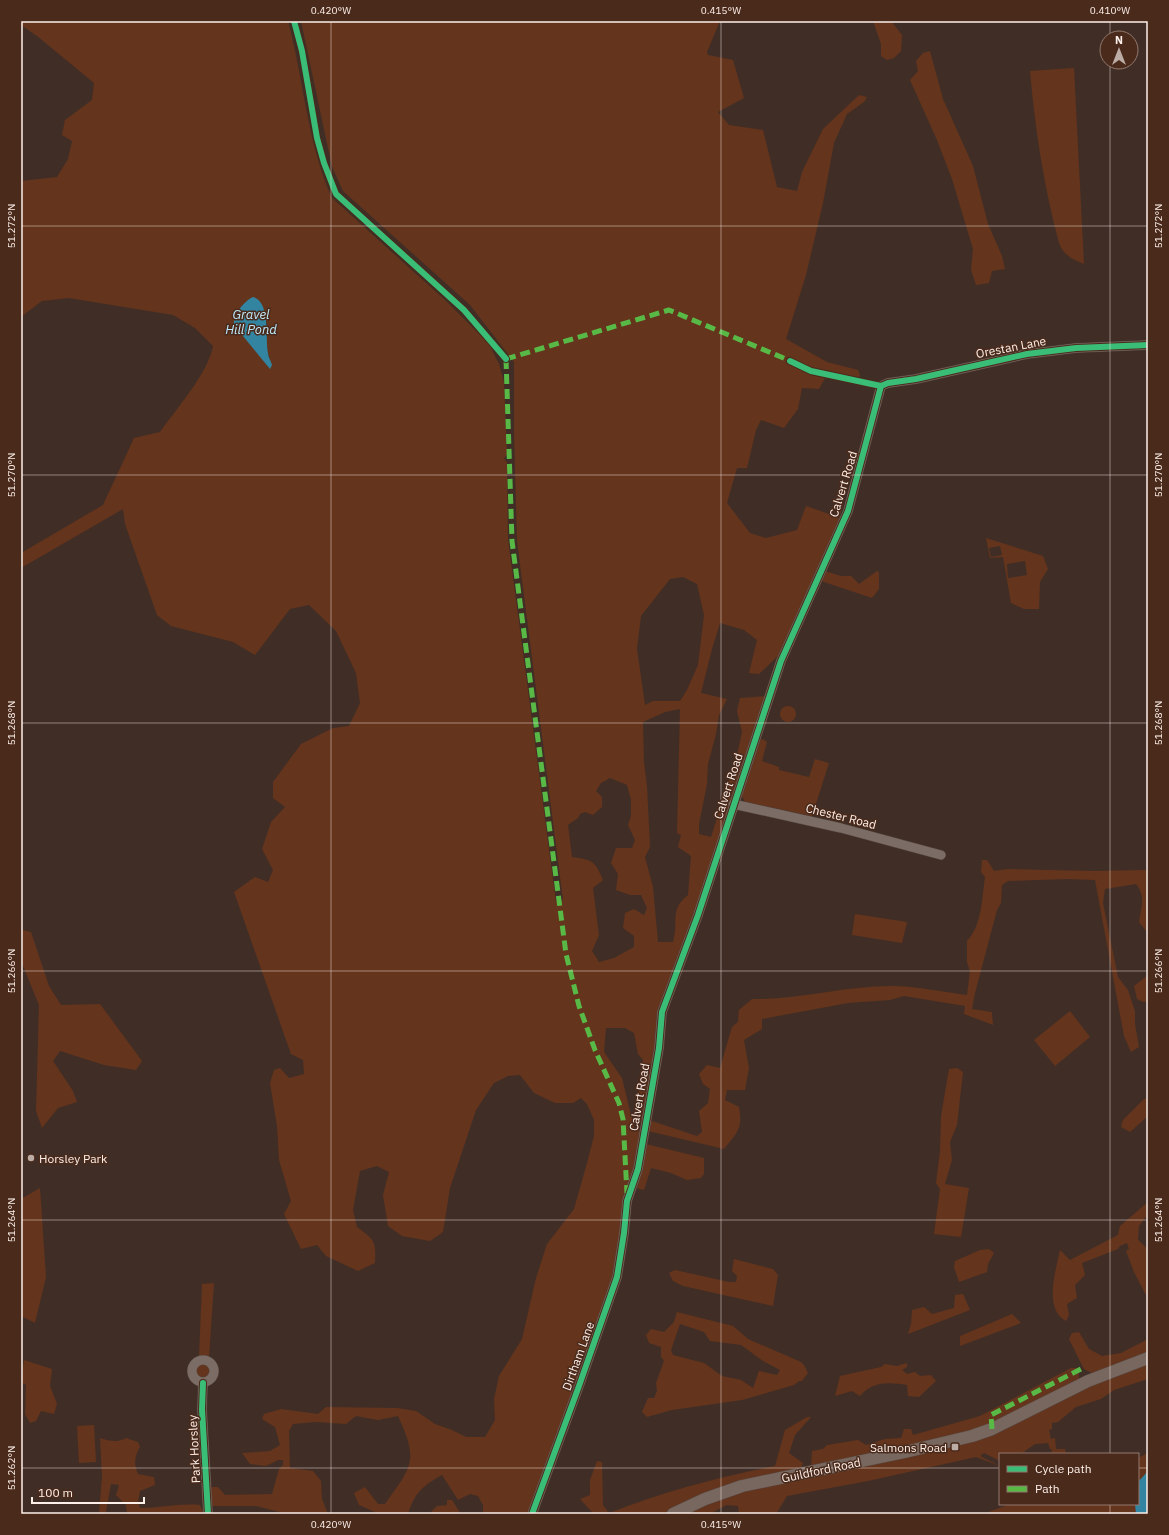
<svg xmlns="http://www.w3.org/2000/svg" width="1169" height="1535" font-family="'IBM Plex Sans',sans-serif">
<rect width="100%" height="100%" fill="#402e26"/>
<g fill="#64341c" fill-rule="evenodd">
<path d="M21 21H288C304 80 307 142 332 198L445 300 489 344 499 364 504 382 507 455 504 458 507 463 508 539 556 902 563 900 517 541 514 433V362L470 305 343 191 332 167 301 21H720L707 52 708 55 733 60 744 98 718 112 729 125 763 130 777 187 797 191 802 172 823 129 859 95 867 97 864 102 847 114 834 143 823 203 806 275 786 339 827 362 858 370 860 375 858 384 825 378 819 389 802 388 798 409 784 428 761 420 756 430 747 468H737L727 503 750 533 766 538 797 530 806 506 835 516 840 501 843 505 838 522 783 651 759 674 749 673 757 640 744 630 720 623 712 649 701 693 727 699 719 715 716 734 708 764 707 784 699 824V834L711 837 737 755 742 732 737 711 740 698 766 696C733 797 700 898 664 999 652 1019 658 1032 655 1053 652 1075 647 1098 643 1120L641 1123 635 1117 643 1060 638 1054 634 1033 625 1028H606L604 1052 622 1078 634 1127 640 1131V1139L628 1194 623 1198 618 1253 612 1276 600 1316 528 1514H483V1505L478 1496 470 1494 458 1500 442 1475C422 1486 415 1493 408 1514H375V1512L359 1505 354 1493 365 1487 378 1504H385C412 1466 419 1461 398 1416L378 1420 356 1416 346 1424 316 1422 293 1424 289 1431 290 1468 313 1471 321 1481 322 1499 328 1514H287L256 1506H211V1487H218L225 1495 272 1494 279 1469 283 1465V1460H278L266 1466 250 1464 242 1453 270 1451 280 1445 275 1427 262 1419 264 1414 281 1409 318 1414 326 1407 397 1408 416 1411 435 1424 452 1430 466 1437H485L495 1420 494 1399 499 1376 522 1339 536 1278 547 1244 574 1209 587 1163 594 1136V1120L587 1104 581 1098 573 1103H555L534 1093 520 1075 508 1076 494 1083 476 1110 450 1188 443 1232 430 1241 402 1236 388 1226 383 1195 389 1172 377 1166 360 1171 353 1210 357 1227C375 1240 376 1241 375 1263L358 1271 326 1256 317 1245 301 1249 284 1214 291 1201 279 1160 277 1126 270 1083 274 1070 280 1068 289 1078 304 1074 303 1060 291 1054 234 892 255 877 268 882 273 870 262 849 271 822 285 807 273 798V782L301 744 333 728 349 726 360 703 356 673 336 631 309 605 290 609 255 655 233 642 171 626 157 615 125 524 123 509 21 568V553L103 505 134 438 160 432C177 408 208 373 213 346L195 328 173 315 69 298 42 301 21 317V181L57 177 68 159 72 141 62 135 65 120 92 100 94 83 37 36 21 25ZM260 302 267 324V352L272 365 245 303ZM683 577 697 584 704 615 698 665 687 690 680 701H653L645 705 637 649 641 616 670 579ZM680 709 677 833 681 835 678 847 691 856 688 895C669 910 679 921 673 942H658L653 887 645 857 650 847 647 786 644 762 643 722 665 712ZM610 778 627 785 631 800V816L628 825 635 840 632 848H616L611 863 618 874 616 890 630 895H641L647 908 644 915 634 909 625 913 623 928 634 936V947L614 958 599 962 592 951 599 935 593 888 603 880C595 861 593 860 572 857L568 825 578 818 580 814 585 812 593 815 602 807V797L596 791 601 783Z"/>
<path d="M873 21H891L902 35 901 51 894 58 887 60 881 56V44Z"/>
<path d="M930 51 943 99 973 166 988 224 1002 256 1005 269 992 271 989 283 976 285 971 270 973 249 952 179 937 140 910 80 918 71 916 61 923 53Z"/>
<path d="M1074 68 1084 264C1072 259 1064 256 1059 243 1044 187 1035 129 1030 71Z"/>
<path d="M986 538 1043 556 1048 569 1040 582 1039 609H1024L1011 603 1003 557 990 558ZM1000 546 1002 555 991 557 989 548ZM1025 561 1027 575 1008 578 1007 564Z"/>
<path d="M825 571 841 576H851L859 584 877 571 879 572V589L872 598 821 581Z"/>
<circle cx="788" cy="714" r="8"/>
<path d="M763 739 767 742 762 761 779 767V770L809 777 815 759 829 763 812 816 745 802 741 794 757 741Z"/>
<path d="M982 860H987L994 871 1008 869 1093 871 1145 870 1148 873V944L1147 932 1139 922C1141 909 1146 895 1136 884L1105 889 1103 903 1118 977 1128 990 1135 1011V1024L1139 1047 1131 1052 1124 1036 1095 880 1068 879 1008 881 1002 885 1001 903 997 910 975 993 972 1009 992 1012 993 1025 964 1014 965 1006 904 996 890 1000 848 1003 762 1019V1029L744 1040 749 1068 745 1090H727L725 1100 739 1107C743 1129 737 1133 724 1149L648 1131 649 1120 697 1136 702 1132 699 1111 708 1103 710 1089 703 1084 699 1074 707 1065 720 1068 732 1027 738 1022 739 1010 752 999C798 1000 844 986 891 986 916 986 942 992 967 995L970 971 967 962V941C982 925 982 898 985 877L981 872Z"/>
<path d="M855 914 907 922 902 943 852 935Z"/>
<path d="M21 923 23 930 31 932 49 986 61 1005 100 1004 142 1061 136 1070 104 1065 60 1051 53 1061 73 1091 77 1102 58 1108 42 1128 36 1111 39 1005 21 961Z"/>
<path d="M1148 969V1001L1143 1002 1137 999 1134 986 1148 975Z"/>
<path d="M1070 1011 1090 1037 1055 1066 1034 1040Z"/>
<path d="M957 1068 963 1072 957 1125 950 1142 952 1160 945 1184 969 1188 961 1237 934 1234 940 1189 936 1183 940 1151 941 1116 949 1069Z"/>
<path d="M1148 1098V1116L1130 1132 1121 1127 1123 1120 1144 1099Z"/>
<path d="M646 1144 704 1158V1174L701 1178 687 1180 671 1173 651 1168 644 1190 636 1188Z"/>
<path d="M40 1188 46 1277 35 1323 21 1316V1199Z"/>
<path d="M1148 1202V1214L1139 1226 1138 1240 1148 1249V1299L1134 1272 1126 1251 1129 1249 1127 1243 1120 1246 1118 1249 1082 1263 1085 1275 1075 1285 1077 1298 1067 1304 1069 1315 1066 1321C1043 1309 1056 1270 1060 1250L1070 1260 1118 1235 1120 1226Z"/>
<path d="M989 1249 994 1253 988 1264 987 1272 959 1282 954 1267 955 1261 980 1250Z"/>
<path d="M734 1259 773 1269 778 1275 773 1306 683 1286 673 1281 669 1273 675 1270 729 1282H736L737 1276 732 1271Z"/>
<path d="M214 1283 209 1357H199L202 1284Z"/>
<path d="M963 1294 970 1310 908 1334 911 1324 912 1310 924 1307 932 1314 954 1308 955 1295Z"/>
<path d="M677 1312 733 1326 748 1339 801 1362 804 1365 808 1373 802 1381H799L794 1385 742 1400 672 1410 647 1417 642 1412 648 1398H654L657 1391 656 1383 664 1361 661 1357V1347L649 1343 646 1335 651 1329 664 1332 674 1322ZM680 1324 704 1332 710 1341 741 1345 763 1361 780 1370 777 1375 759 1371 753 1388 741 1380 722 1376 704 1363 673 1355 671 1350Z"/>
<path d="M1012 1314 1021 1323 960 1346V1336Z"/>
<path d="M1079 1332 1089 1349 1102 1356 1121 1353 1148 1339V1352L1092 1373 1084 1369 1069 1339 1072 1333Z"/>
<path d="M24 1360 52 1369 50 1386 57 1404 54 1414 41 1411 36 1421 30 1423 25 1414 26 1385 21 1382Z"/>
<path d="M1148 1361V1379L1114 1390 1101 1399 1076 1407 1058 1422 1052 1423V1429L1049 1430 1051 1439 1055 1438 1056 1449H1065L1066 1454H1051L1052 1449H1050L1048 1443 1035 1444 1021 1454H1000V1461L984 1453 980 1456 1000 1466 976 1457 868 1481 787 1496 776 1514H739L738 1506 726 1505 710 1514H682L735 1491 936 1448Z"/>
<path d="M907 1363V1367L902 1370 907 1374 915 1372 920 1376 931 1375 936 1381 919 1397 908 1396 907 1385C889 1382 872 1381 860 1396L852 1391 835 1396 840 1376 881 1367 885 1364 897 1366Z"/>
<circle cx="203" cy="1371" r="8"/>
<path d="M1071 1368H1076L1079 1374V1381L998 1424 908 1447 811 1466 812 1451 823 1449 827 1445 858 1440 866 1445 885 1439 901 1438 904 1429H911L913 1435 980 1416Z"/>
<path d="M807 1417H811L795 1435 789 1453 803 1463 801 1470 701 1498 663 1514H592V1512L580 1499 590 1495V1480L597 1461 602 1462 603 1505 609 1513C663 1492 718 1477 775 1466L785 1430Z"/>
<path d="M94 1425 96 1462 79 1463 77 1426Z"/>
<path d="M100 1438C110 1441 117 1443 126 1438L138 1442 140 1447C134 1457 134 1464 138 1474L154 1477 155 1485 140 1491 138 1501 140 1508C161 1508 181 1503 200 1505L204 1514H127L126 1505 116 1495 119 1485 111 1484 106 1512 99 1514 102 1476Z"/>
<path d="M1148 1453V1514H983L1010 1504H1138V1458Z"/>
<path d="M447 1500H452L461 1514H429L437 1506 447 1505Z"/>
</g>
<g fill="#3284a0">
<path d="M253 297C271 302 265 339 268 353 268 357 271 361 272 365L270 369 234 325C233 315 244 301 253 297Z"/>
<path d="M1148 1471V1514H1136L1135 1504H1138V1482Z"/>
</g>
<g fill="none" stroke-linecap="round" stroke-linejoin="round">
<g stroke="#584a44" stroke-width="10">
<g id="minor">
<path d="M733 804 841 828 941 855"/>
<circle cx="203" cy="1371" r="11"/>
<path d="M203 1383 202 1409 208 1514"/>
<path d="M532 1514 579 1386 617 1277 624 1233 627 1201 638 1169 659 1048 662 1012 698 915 781 661 848 511 881 386 888 383 916 379 1027 354 1076 348 1148 345"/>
</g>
</g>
<g stroke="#584a44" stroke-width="13">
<path id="major" d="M673 1514 705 1499 742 1486 905 1452 972 1436 992 1429 1088 1381 1148 1358"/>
</g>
<use href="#minor" stroke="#7b6c65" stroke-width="9"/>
<use href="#major" stroke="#78675f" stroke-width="12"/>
<g stroke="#58b947" stroke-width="5" stroke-dasharray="10 5" stroke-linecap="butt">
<path d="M506 359 512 541 566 954 579 1006 595 1050 619 1103 623 1119 627 1193"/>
<path d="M506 359 669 310 793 362"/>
<path d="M992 1429 991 1415 1081 1369"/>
</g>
<g stroke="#4a2a1b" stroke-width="8">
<g id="cycleway">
<path d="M294 21 302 51 317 138 324 163 336 194 464 310 506 359"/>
<path d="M790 361 811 371 881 386 888 383 916 379 1027 354 1076 348 1148 345"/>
<path d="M203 1383 202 1409 208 1514"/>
<path d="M532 1514 579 1386 617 1277 624 1233 627 1201 638 1169 659 1048 662 1012 698 915 781 661 848 511 881 386"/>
</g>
</g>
<use href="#cycleway" stroke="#3abd76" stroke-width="6"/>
</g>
<path fill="none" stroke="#fdf0ea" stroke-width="1" stroke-opacity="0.45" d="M331 21V1514M721 21V1514M1110 21V38M1110 62V1454M21 226H1148M21 475H1148M21 723H1148M21 971H1148M21 1220H1148M21 1468H1000M1138 1468H1148M1110 1504V1514"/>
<g fill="#bbaca5" stroke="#4a2a1b" stroke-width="1.5">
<circle cx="31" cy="1158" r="4"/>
<rect x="951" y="1443" width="8" height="8" rx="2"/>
</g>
<g text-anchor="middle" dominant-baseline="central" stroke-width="3" stroke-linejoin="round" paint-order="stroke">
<g font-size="12" fill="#fdf0ea" stroke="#4a2a1b">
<text transform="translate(1011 347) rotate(-11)">Orestan Lane</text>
<text transform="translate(843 484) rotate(-73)">Calvert Road</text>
<text transform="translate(728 786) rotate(-72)">Calvert Road</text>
<text transform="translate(841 816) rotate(14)">Chester Road</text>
<text transform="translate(639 1097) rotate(-80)">Calvert Road</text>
<text transform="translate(578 1356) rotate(-70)">Dirtham Lane</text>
<text transform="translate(194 1449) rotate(-93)">Park Horsley</text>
<text transform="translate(821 1470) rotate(-12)">Guildford Road</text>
</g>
<g font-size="12" fill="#fdf0ea" stroke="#4a2a1b" text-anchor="start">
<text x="39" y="1158">Horsley Park</text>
<text x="947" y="1447" text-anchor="end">Salmons Road</text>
</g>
<g font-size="13" font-style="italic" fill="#c0eafc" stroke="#4a2a1b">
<text x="251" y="314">Gravel<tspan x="251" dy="15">Hill Pond</tspan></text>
</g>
</g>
<rect width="1169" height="1535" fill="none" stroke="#4a2a1b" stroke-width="44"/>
<rect x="999" y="1453" width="140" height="52" fill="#4a2a1b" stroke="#92796e"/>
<rect x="1007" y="1466" width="20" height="6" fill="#3abd76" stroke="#92796e"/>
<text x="1035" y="1473" font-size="12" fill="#fdf0ea">Cycle path</text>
<rect x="1007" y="1486" width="20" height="6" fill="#58b947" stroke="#92796e"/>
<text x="1035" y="1493" font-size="12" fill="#fdf0ea">Path</text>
<g transform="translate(1119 50)"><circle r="19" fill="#4a2a1b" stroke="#92796e"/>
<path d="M0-3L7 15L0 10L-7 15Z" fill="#bbaca5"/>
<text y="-6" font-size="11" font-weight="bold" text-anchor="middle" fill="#fdf0ea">N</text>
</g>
<path d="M32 1497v6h112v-6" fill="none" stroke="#fdf0ea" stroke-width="2"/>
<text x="38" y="1497" font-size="12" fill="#fdf0ea" stroke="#4a2a1b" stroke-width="3" paint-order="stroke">100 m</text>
<rect x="22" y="22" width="1125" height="1491" fill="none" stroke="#fdf0ea" stroke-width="1.5"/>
<g font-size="10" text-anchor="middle" fill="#fdf0ea">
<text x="331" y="14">0.420°W</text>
<text x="721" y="14">0.415°W</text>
<text x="1110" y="14">0.410°W</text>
<text transform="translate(11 226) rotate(-90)" y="4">51.272°N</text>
<text transform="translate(1158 226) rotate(-90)" y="4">51.272°N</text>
<text transform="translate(11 475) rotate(-90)" y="4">51.270°N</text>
<text transform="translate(1158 475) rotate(-90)" y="4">51.270°N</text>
<text transform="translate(11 723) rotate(-90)" y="4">51.268°N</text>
<text transform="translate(1158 723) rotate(-90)" y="4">51.268°N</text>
<text transform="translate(11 971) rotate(-90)" y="4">51.266°N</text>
<text transform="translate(1158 971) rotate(-90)" y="4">51.266°N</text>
<text transform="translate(11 1220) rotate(-90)" y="4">51.264°N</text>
<text transform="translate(1158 1220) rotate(-90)" y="4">51.264°N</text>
<text transform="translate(11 1468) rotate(-90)" y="4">51.262°N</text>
<text x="331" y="1528">0.420°W</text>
<text x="721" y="1528">0.415°W</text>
</g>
</svg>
